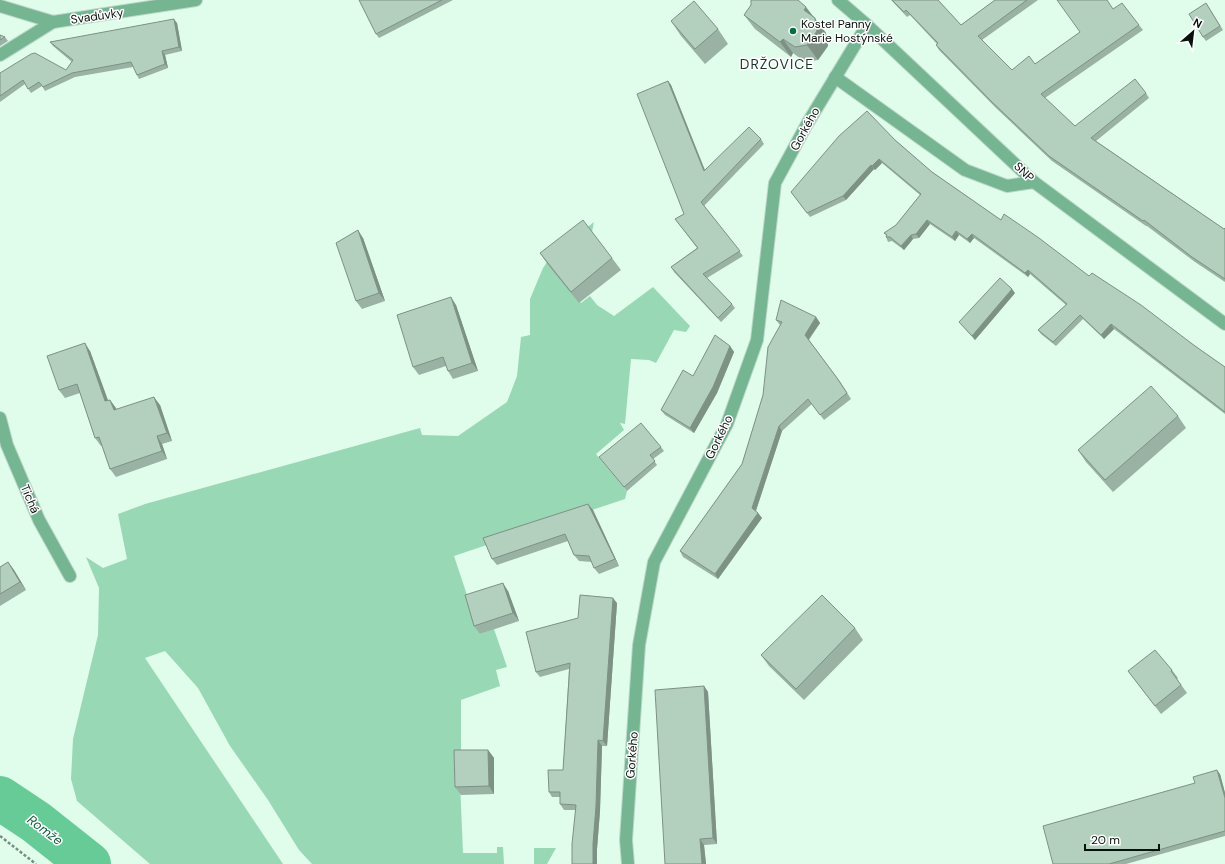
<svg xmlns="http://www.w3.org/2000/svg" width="1225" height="864" font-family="'DM Sans',sans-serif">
<rect width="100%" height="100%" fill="#e0fdec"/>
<g fill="#99d8b5">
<path d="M594 222 592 232 550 265 581 303 590 296 597 305 614 316 653 287 690 326 686 332 674 330 656 363 649 360 631 359 625 424 620 423 624 430 596 454 627 491 625 499 454 556 480 634 494 629 507 667 496 670 500 686 461 700V758H459L463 853H497V847H503L504 864H312L299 850 268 800 230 746 198 688 165 651 145 658 283 864H150L77 801 71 779 73 739 98 635 99 588 86 557 103 568 127 559 118 514 145 504 420 428 422 435 458 436 507 402 517 376 521 337 530 335V299L543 268 552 255Z"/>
<path d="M534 848H556L547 864H534Z"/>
</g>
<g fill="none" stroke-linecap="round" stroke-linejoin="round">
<path stroke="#66cb97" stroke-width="44" d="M0 798 36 822 89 864"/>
<g stroke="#bdd7c8" stroke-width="14">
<g id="street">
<path d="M838 0 867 25 1034 182 1225 324"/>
<path d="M0 6 53 22 196 0"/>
<path d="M0 55 53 22"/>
<path d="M835 77 965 170 1007 186 1034 182"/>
<path d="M0 418 7 445 39 520 70 576"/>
<path d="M628 864 626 840 639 645 654 562 727 424 757 340 775 183 807 124 867 25"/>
</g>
</g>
<path stroke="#788c81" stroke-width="2.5" stroke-dasharray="3 2" stroke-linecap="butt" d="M0 836 36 864"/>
<use href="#street" stroke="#76b592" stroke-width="12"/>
</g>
<g fill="#9ab2a3">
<path d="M359 0H453L379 38 376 34Z"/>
<path d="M891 0H938L961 25 995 0H1038L982 40 1012 70 1035 64 1113 9 1139 25 1143 30 1045 98 1075 126 1146 93 1149 98 1096 141 1224 229 1225 228V282L1195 262 1147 226H1146L1052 161 995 107 939 50 936 45 937 44 910 15 907 17Z"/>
<path d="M1206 3 1223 30 1206 41 1203 37Z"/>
<path d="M751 5 814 17 826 33 828 46 818 60 805 62 793 53 791 57 755 29 744 15Z"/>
<path d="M671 21 718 29 728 44 705 64 681 36Z"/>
<path d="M177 23 182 51 165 55 168 68 139 79 133 67 75 77 45 91 42 86 31 93 25 84 0 102V73L66 70 72 62 53 46 50 42Z"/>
<path d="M0 35 5 37 8 41 0 46Z"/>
<path d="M668 81 671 85 705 170 761 139 764 144 704 206 743 256 707 278 732 304 735 308 721 322 674 272 671 267 697 248 675 219 684 214Z"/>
<path d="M895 140 932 172 1001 220 1089 276 1195 346 1225 367V414L1114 329 1104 339 1083 319 1056 346 1041 334 1038 330 1066 305 1030 274 1028 277 974 238 970 243 959 235 955 241 930 224 919 238 913 239 904 250 892 241 888 242 886 237 887 236 884 233 896 225 920 195 882 163 875 170 874 169 846 200 810 217 791 192Z"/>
<path d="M363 238 385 301 362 309 356 301Z"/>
<path d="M540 253 612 258 621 270 579 303 548 265Z"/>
<path d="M1015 293 975 340 959 322Z"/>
<path d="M456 305 478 371 453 379 448 371 446 366 419 375 413 367Z"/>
<path d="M816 317 820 323 809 340 841 383 851 399 824 420 812 404 782 431 756 511 758 513 762 518 718 579 683 557 680 551 742 464 763 395 780 325 776 320Z"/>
<path d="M730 346 734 352 717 393 694 433 665 415 661 410 693 376Z"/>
<path d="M90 351 108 400H110L117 410 160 405 172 441 162 444 167 459 116 477 110 469 102 446H101L95 438 80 393 65 398 59 390Z"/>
<path d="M1178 416 1186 428 1113 492 1086 462 1078 450Z"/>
<path d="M661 447 664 451 653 459 657 465 627 491 599 457Z"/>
<path d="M588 504 593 510 619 566 599 574 594 568 592 562 579 561 574 555 568 541 497 565 492 559Z"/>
<path d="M8 562 14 570 26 590 0 606V567Z"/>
<path d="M508 591 519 621 480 634 474 626Z"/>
<path d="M617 603 607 746H602L600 811 597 849V864H572L576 810H564L560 804V797H552L549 792 563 770 569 669 540 677 536 672 578 618Z"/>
<path d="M855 628 863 640 804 700 769 666 761 655Z"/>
<path d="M1172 670 1178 678 1177 679 1187 693 1161 714 1128 671Z"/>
<path d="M704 686 708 692 717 844 704 845 706 864H665Z"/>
<path d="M488 750 494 758V794L461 795 455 787Z"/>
<path d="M1220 774 1225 793V836L1126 864H1053L1195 783Z"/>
</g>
<g fill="#7d9185">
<path d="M806 7 826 33 828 46 818 60 807 45 804 10Z"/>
<path d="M174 19 177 23 182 51 179 47Z"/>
<path d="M783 39 793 53 791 57 780 42Z"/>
<path d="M162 51 165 55 168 68 165 64Z"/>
<path d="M668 81 671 85 707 176 704 171Z"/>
<path d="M879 159 882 163 875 170 872 166Z"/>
<path d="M871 165 874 169 846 200 843 196Z"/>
<path d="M927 220 930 224 919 238 916 234Z"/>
<path d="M358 230 363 238 385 301 379 293Z"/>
<path d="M956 231 959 235 955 241 952 237Z"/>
<path d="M972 234 974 238 970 243 967 239Z"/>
<path d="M911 235 913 239 904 250 901 246Z"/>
<path d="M1028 270 1030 274 1028 277 1025 273Z"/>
<path d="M1012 289 1015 293 975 340 972 336Z"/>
<path d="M451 297 456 305 478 371 472 363Z"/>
<path d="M816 317 820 323 808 340 805 335Z"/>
<path d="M1111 324 1114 329 1104 339 1101 335Z"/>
<path d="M85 343 90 351 111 409 105 401Z"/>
<path d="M730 346 734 352 717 393 694 433 690 428Z"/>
<path d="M154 397 160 405 172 441 167 433Z"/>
<path d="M110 400 116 408 120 418 114 410Z"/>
<path d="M779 426 782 431 755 513 752 508Z"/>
<path d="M157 436 162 444 167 459 162 451Z"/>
<path d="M588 504 593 510 619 566 615 559Z"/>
<path d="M758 513 762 518 718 579 715 574Z"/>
<path d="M8 562 14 570 26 590 20 582Z"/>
<path d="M503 583 508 591 519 621 513 613Z"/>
<path d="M613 598 617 603 607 746 603 741Z"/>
<path d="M704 686 708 692 717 844 713 838Z"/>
<path d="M598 740 602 746 600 811 597 849V864H593V844Z"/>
<path d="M488 750 494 758V794L489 786Z"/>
<path d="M1217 770 1220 774 1225 793V798Z"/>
<path d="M700 839 704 845 706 864H702Z"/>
</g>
<g fill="#b3cfbe" stroke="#7d9185">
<path d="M359 0H442L376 34Z"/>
<path d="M751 0H798L806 7 804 10 815 18 817 31 807 45 795 47 783 39 780 42 744 15 751 5Z"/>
<path d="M892 0H938L961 25 995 0H1027L978 36 1012 70 1029 56 1035 64 1080 32 1057 0H1107L1113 9 1122 3 1139 25 1041 94 1075 126 1135 79 1146 93 1091 138 1224 229 1225 228V279L1192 257 1144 220 1143 221 1049 156 992 102 936 45 938 43 906 10 904 12Z"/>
<path d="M694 1 718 29 695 49 671 21Z"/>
<path d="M1206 3 1220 26 1203 37 1189 14Z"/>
<path d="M174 19 179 47 162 51 165 64 137 75 131 62 72 73 43 87 39 82 28 89 23 80 0 96V73L31 54 35 53 66 70 73 60 50 42Z"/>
<path d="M0 35 5 37 0 40Z"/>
<path d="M668 81 704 171 749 127 761 139 701 202 740 251 703 274 732 304 718 318 671 267 698 248 675 219 684 214 637 94Z"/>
<path d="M867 111 895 140 932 172 1001 220 1004 214 1039 238 1089 276 1092 273 1141 305 1195 346 1225 367V412L1111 324 1101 335 1080 315 1053 342 1038 330 1067 304 1028 270 1025 273 972 234 967 239 956 231 952 237 927 220 916 234 911 235 901 246 890 237H886L887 235 884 233 896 225 921 194 879 159 872 166 871 165 843 196 807 213 791 192 839 136Z"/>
<path d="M583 220 612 258 571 292 540 253Z"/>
<path d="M358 230 379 293 356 301 336 243Z"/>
<path d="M1000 278 1012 289 972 336 959 322Z"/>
<path d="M451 297 472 363 448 371 443 357 413 367 397 315Z"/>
<path d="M781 300 816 317 805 335 837 378 847 393 820 415 808 399 779 426 752 508 758 513 715 574 680 551 742 464 763 395 768 347 782 322 776 320Z"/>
<path d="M715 335 730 346 713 387 690 428 661 410 683 370 693 376Z"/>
<path d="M85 343 105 401 110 400 114 410 154 397 167 433 157 436 162 451 110 469 99 437 95 438 77 384 59 390 47 356Z"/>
<path d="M1151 386 1178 416 1105 480 1078 450Z"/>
<path d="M641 423 661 447 650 455 655 461 624 487 599 457Z"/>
<path d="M588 504 615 559 594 568 589 556 574 555 565 534 492 559 483 538Z"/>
<path d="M8 562 20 582 0 594V567Z"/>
<path d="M503 583 513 613 474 626 465 595Z"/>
<path d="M580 595 613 598 603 741 598 740 596 806 593 844V864H572V844L576 805 560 804V792H549L548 770H563L570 663 536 672 526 632 578 618Z"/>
<path d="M822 595 855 628 796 689 761 655Z"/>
<path d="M1155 650 1172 670 1171 671 1181 685 1155 706 1128 671Z"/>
<path d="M704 686 713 838 700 839 702 864H665L655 690Z"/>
<path d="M454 750H488L489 786 455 787Z"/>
<path d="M1217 770 1225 798V831L1109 864H1053L1043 826 1195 783 1193 777Z"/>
</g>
<circle fill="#046f46" stroke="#fff" stroke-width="1.5" cx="793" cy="31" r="4"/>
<g text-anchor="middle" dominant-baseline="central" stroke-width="3" stroke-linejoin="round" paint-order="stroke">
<g font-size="12" fill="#08120c" stroke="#fff">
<text transform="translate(97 16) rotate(-8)">Svadůvky</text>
<text transform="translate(805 129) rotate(-61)">Gorkého</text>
<text transform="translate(1024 172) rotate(43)">SNP</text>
<text transform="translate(719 437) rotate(-64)">Gorkého</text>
<text transform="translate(30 499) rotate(67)">Tichá</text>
<text transform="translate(632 755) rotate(-86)">Gorkého</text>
</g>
<g font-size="12" fill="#08120c" stroke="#fff" text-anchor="start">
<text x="801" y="24">Kostel Panny<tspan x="801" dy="14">Marie Hostýnské</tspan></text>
</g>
<g font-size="13" font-style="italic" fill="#0f5d3c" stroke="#fff">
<text transform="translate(45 830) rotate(37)">Romže</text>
</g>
<g font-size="14" letter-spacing="1" fill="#1e3629" stroke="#fff">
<text x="777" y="64">DRŽOVICE</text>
</g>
</g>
<g transform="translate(1193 32) rotate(28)" stroke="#ffffff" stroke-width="3" paint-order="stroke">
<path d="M0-3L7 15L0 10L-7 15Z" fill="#08120c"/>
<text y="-6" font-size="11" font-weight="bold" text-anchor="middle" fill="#08120c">N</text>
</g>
<path d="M1085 844v6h74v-6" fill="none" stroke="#08120c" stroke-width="2"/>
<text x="1091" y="844" font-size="12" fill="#08120c" stroke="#ffffff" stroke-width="3" paint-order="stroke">20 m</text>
</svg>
